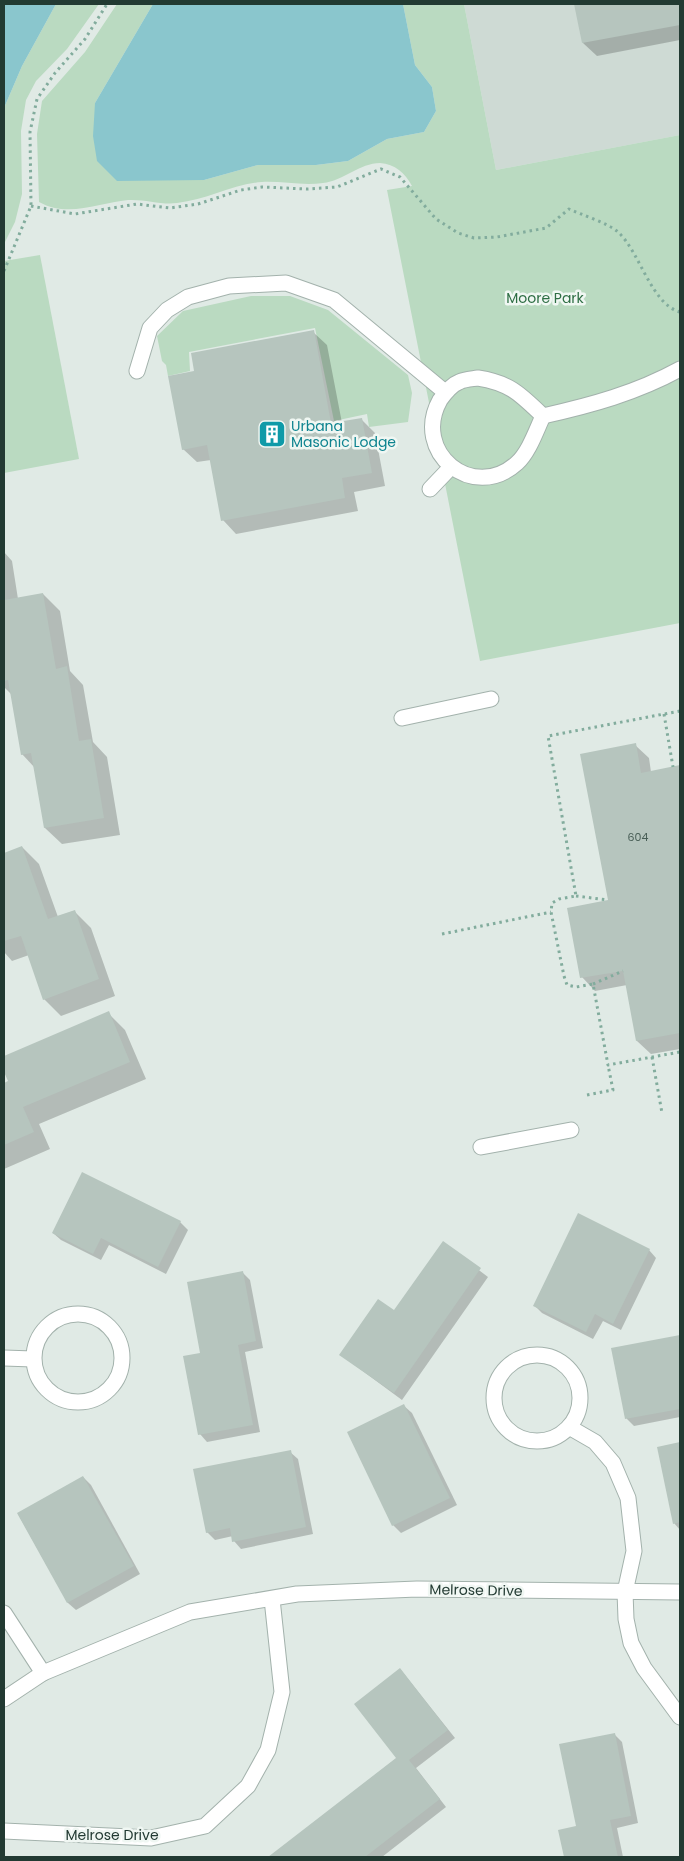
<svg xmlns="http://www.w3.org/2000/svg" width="684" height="1861" font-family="Poppins,sans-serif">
<rect width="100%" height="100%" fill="#e0eae5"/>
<path fill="#cedad4" d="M464 4H680V135L496 170Z"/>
<g fill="#badac1">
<path d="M56 4H99L67 49 36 81 26 100 21 131 22 194 15 222 4 244V108L22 66Z"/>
<path d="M117 4H153L95 103 204 180 258 165H316L348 161 387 139 424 132 436 111 432 87 415 65 403 4H464L496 170 680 135V623L480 661 387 190 412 186C405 173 395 164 380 163 360 163 343 181 323 183 303 186 282 181 262 182 233 184 207 200 177 203 161 205 145 199 128 200 99 203 68 218 39 202L37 134 42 101 85 52Z"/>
<path d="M40 255 79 459 4 473V261Z"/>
<path d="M251 296H290L328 310 408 375 412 393 408 422 369 427 367 414 334 421 315 328 189 352 190 371 168 376 166 365 162 361 157 336 183 311Z"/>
</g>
<g fill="#8ac6cd">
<path d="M4 4H56L22 66 4 108Z"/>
<path d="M153 4H403L415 65 432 87 436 111 424 132 387 139 348 161 316 165H258L204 180 117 181 97 161 93 136 95 103Z"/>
</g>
<g fill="#0003">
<path d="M576 4H680V40L597 56 583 43Z"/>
<path d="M313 332 327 345 342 423 361 419 375 433 385 486 354 492 358 511 236 534 223 520 211 460 197 462 183 449 196 372Z"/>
<path d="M4 552 12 561 18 599 43 594 60 611 70 671 83 685 93 742 107 757 120 835 62 844 45 828 35 768 22 754 12 695 4 687Z"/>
<path d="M635 745 649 758 651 772 680 767V1049L651 1054 637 1041 627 985 595 991 582 977 609 901Z"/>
<path d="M22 847 39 864 58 917 74 911 91 928 115 996 61 1016 44 999 29 955 12 961 4 952V854Z"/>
<path d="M108 1013 125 1030 146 1079 39 1124 50 1149 4 1169V1084L9 1082 4 1069V1057Z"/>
<path d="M180 1222 188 1230 166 1274 109 1245 101 1260 61 1240 53 1233Z"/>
<path d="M443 1243 488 1277 402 1400 341 1355 395 1312Z"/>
<path d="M649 1250 656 1258 621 1330 603 1321 593 1339 542 1313 534 1305Z"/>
<path d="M243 1273 250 1280 263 1348 245 1352 260 1432 207 1442 200 1434 201 1354Z"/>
<path d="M680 1336V1417L634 1426 627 1419 613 1349Z"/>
<path d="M404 1406 412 1413 457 1505 401 1533 393 1525Z"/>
<path d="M680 1444V1530L674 1523 659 1448Z"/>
<path d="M290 1452 298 1459 313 1534 241 1549 234 1541 233 1536 215 1540 207 1532Z"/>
<path d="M83 1477 91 1485 140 1574 76 1610 68 1603 18 1514Z"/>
<path d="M400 1669 455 1738 416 1768 446 1807 382 1857H270L397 1758Z"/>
<path d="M614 1734 622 1742 638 1823 617 1828 623 1857H565L560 1831 577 1827Z"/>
</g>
<g fill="#b6c5be">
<path d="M574 4H680V25L582 43Z"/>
<path d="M314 330 331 423 362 418 372 473 342 478 345 498 221 521 207 445 182 450 168 376 194 371 191 353Z"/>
<path d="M43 593 56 669 67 666 79 741 91 739 104 818 44 828 31 753 21 755 8 680 4 681V600Z"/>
<path d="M636 743 641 773 680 765V1033L636 1041 623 971 580 978 567 908 608 900 580 754Z"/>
<path d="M22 846 48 919 75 910 99 979 43 1000 21 936 4 941V853Z"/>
<path d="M109 1011 130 1062 23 1107 34 1132 4 1145V1083L8 1081 4 1072V1056Z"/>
<path d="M82 1172 181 1221 158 1267 101 1238 93 1254 52 1233Z"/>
<path d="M578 1213 650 1249 613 1324 595 1314 586 1332 533 1306Z"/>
<path d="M443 1241 481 1268 394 1393 339 1355 378 1299 394 1310Z"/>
<path d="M243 1271 256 1341 238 1345 253 1425 198 1435 183 1356 200 1353 187 1282Z"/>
<path d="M680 1335V1409L625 1419 611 1348Z"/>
<path d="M404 1404 450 1498 392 1526 347 1432Z"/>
<path d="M680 1442V1522L673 1524 657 1447Z"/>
<path d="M291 1450 306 1527 232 1542 230 1528 206 1533 193 1469Z"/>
<path d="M83 1476 134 1566 67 1603 17 1513Z"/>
<path d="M400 1668 448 1730 409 1760 440 1799 365 1857H268L396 1758 354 1704Z"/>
<path d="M615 1733 631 1816 610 1820 618 1857H564L558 1830 576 1826 559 1744Z"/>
</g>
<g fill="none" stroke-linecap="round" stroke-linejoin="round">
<g stroke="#a3b2ac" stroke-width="17">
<g id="minor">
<path d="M137 371 150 328 167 310 188 297 229 286 286 283 334 300 445 392"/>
<path d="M478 378C510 383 520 394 543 416 536 431 529 452 517 463 473 503 411 452 440 400 445 393 451 385 459 382 465 379 472 379 478 378Z"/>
<path d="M543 416C592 405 636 393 680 369"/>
<path d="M430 489 451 467"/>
<path d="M402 718 491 699"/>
<path d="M481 1147 571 1130"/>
<circle cx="78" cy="1358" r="44"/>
<circle cx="537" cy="1398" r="43"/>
<path d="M4 1358 33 1359"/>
<path d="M569 1427 595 1442 613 1463 628 1498 634 1551 625 1592 626 1619 631 1643 644 1668 680 1717"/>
<path d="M4 1613 43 1673"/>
<path d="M4 1699 43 1673 190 1612 297 1594 417 1589 680 1592"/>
<path d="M4 1831 151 1838 205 1826 248 1786 268 1750 282 1692 272 1599"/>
</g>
</g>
<g stroke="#82ac9d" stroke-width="3" stroke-dasharray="2.5 4" stroke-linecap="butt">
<path d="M31 206 75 214 137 204 170 208 198 204 241 190 262 187 307 189 337 187 381 169 400 177 436 219 458 233 474 238 497 237 546 228 569 209C582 215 608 223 618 232 640 252 651 304 680 312"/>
<path d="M4 271 31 206 30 132 37 99 55 73 85 39 107 4"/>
<path d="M680 711 548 736 576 896 559 899 552 903 551 912 564 976 567 985 576 987 593 984 608 1065 680 1052"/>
<path d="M664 714 673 767"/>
<path d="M576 896 608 900"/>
<path d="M442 934 551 912"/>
<path d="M593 984 623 971"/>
<path d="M652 1057 662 1113"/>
<path d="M587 1095 613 1090 608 1065"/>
</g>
<use href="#minor" stroke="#fff" stroke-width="15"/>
</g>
<defs>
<g id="building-square" transform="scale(1.4375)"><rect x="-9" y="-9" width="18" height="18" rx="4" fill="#0f9aa8" stroke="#f0f7f3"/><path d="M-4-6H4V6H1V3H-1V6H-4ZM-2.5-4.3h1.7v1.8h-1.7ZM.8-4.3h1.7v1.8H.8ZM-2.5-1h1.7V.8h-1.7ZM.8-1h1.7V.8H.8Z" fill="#fff"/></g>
</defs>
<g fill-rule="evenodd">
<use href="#building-square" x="272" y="434"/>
</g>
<g text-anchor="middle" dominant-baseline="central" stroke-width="5" stroke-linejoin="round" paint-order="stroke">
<g font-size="11" fill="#475d55">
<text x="638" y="837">604</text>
</g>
<g font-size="14" fill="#2e6e44" stroke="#f0f7f3">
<text x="545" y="298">Moore Park</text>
</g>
<g font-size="14" fill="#0d838f" stroke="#f0f7f3" text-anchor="start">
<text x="291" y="426">Urbana<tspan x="291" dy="16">Masonic Lodge</tspan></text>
</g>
<g font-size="14" fill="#223a32" stroke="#f0f7f3">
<text transform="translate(476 1590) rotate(1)">Melrose Drive</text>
<text x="112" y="1835">Melrose Drive</text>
</g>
</g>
<rect width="684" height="1861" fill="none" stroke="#223a32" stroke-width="10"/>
</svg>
